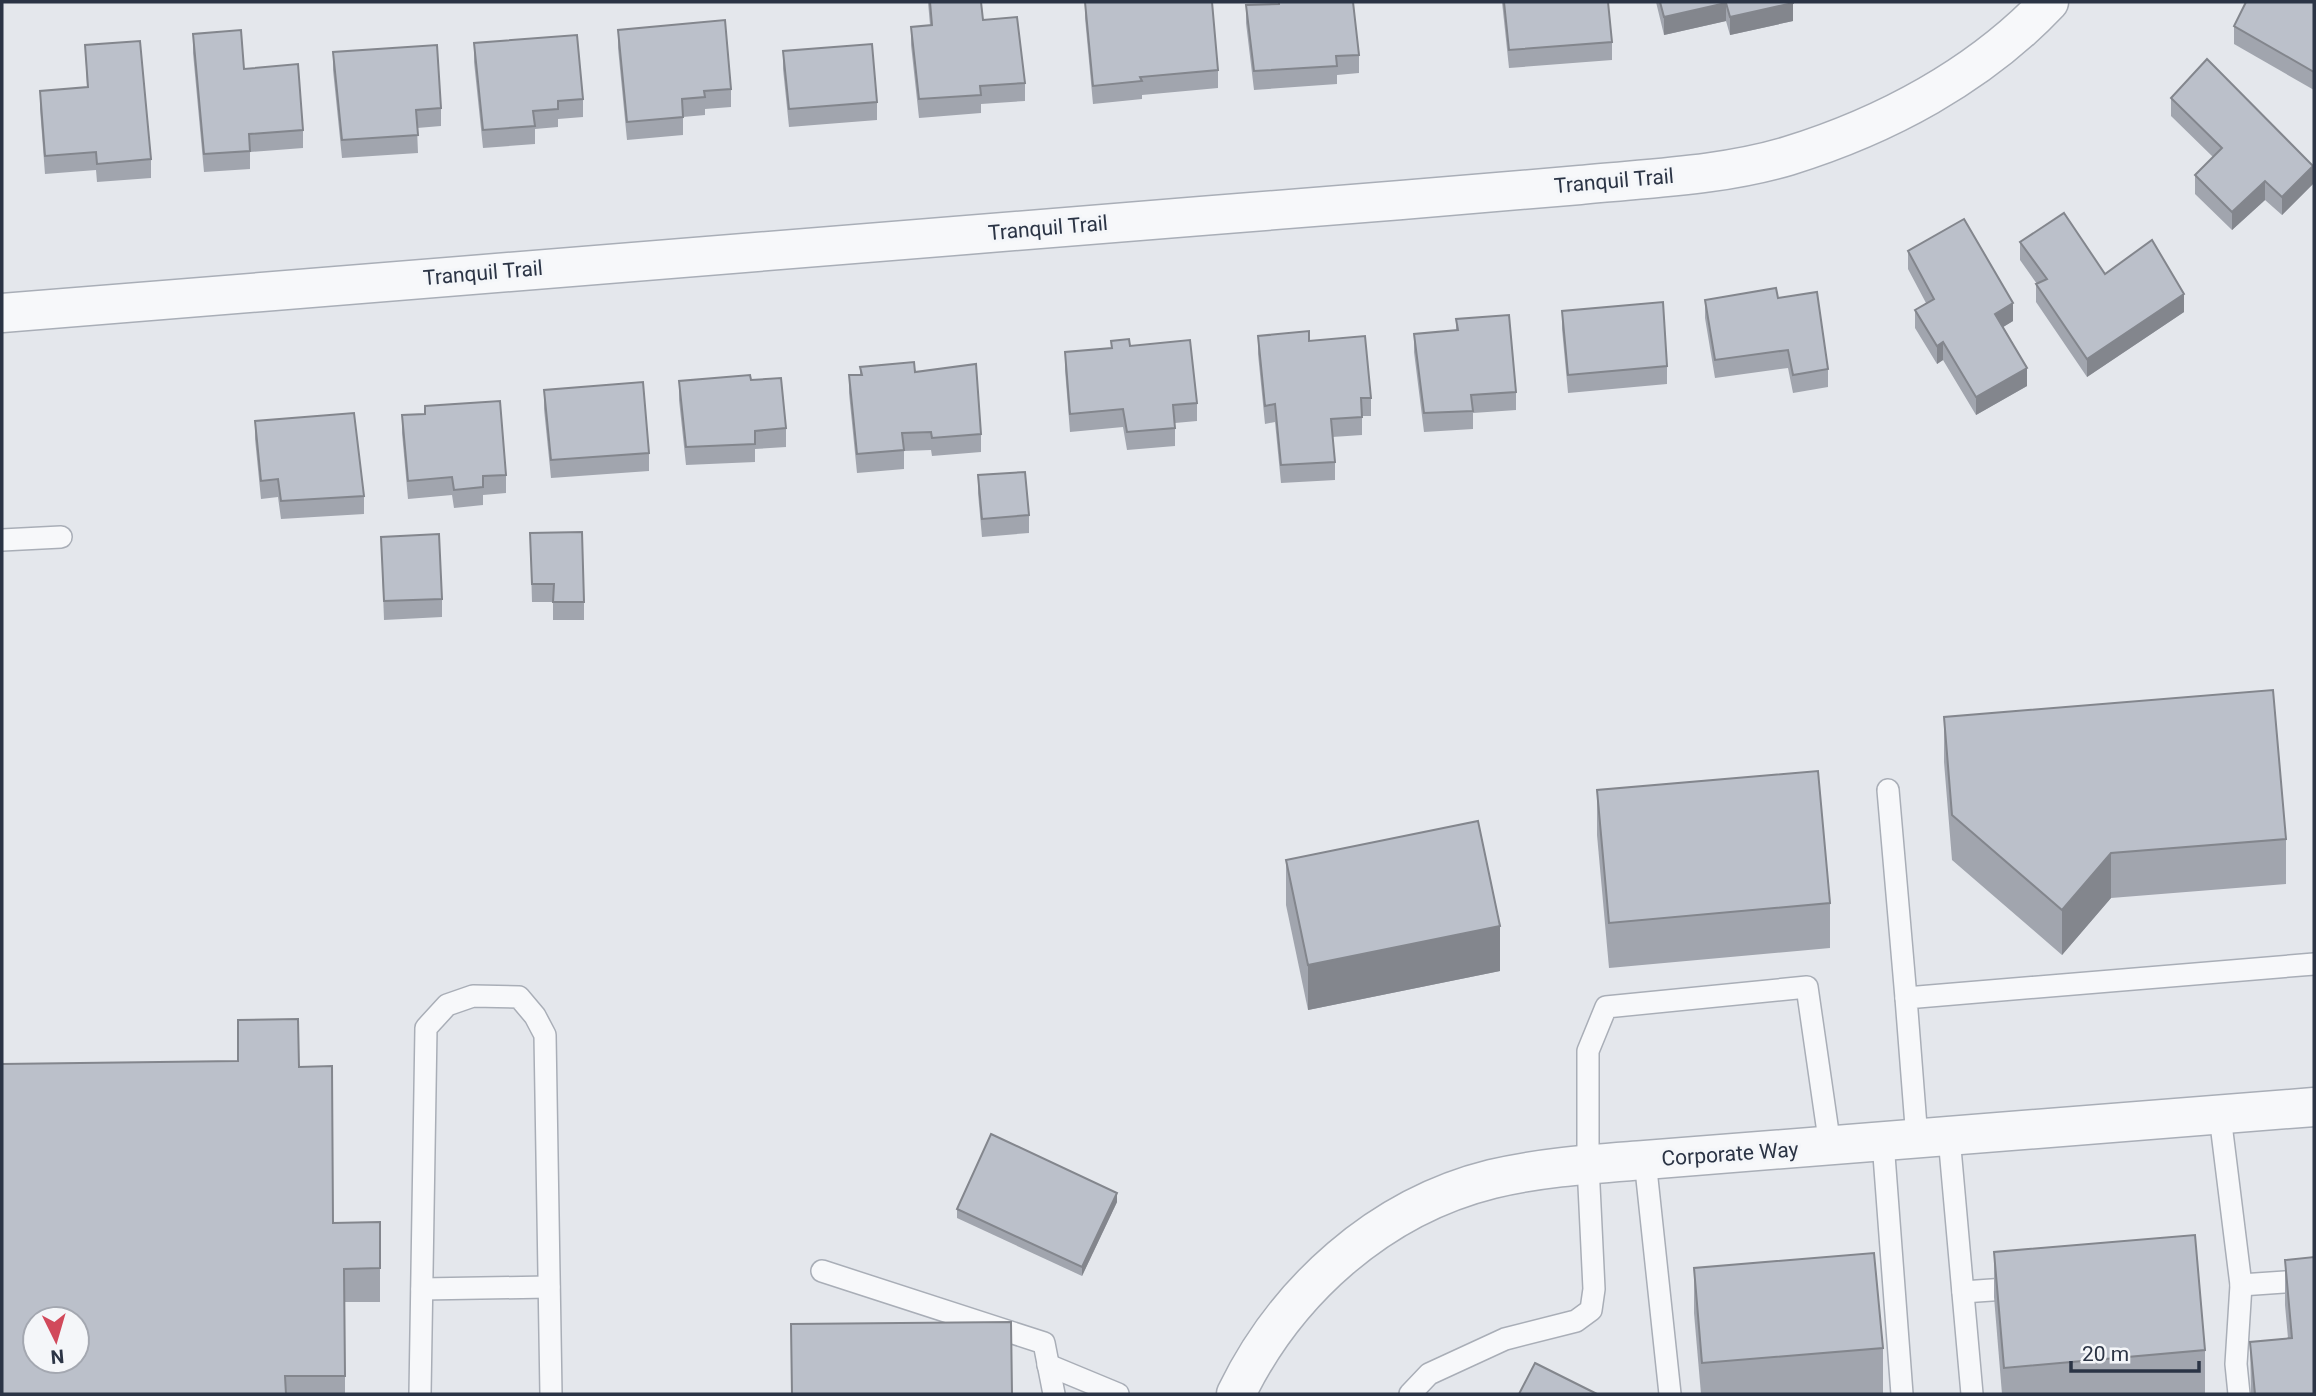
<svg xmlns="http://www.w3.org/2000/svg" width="2316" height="1396" font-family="Roboto,sans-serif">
<rect width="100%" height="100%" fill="#e4e7ec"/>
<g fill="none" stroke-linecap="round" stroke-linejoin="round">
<g stroke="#a9aeb7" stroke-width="24">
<g id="lane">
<path d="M2 540 61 537"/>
<path d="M1888 790 1906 998"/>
<path d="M2220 1116 2241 1285 2236 1364 2239 1394"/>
<path d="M1949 1137 1972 1394"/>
<path d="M1917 1139 1906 998 2314 964"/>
<path d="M1883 1142 1902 1394"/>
<path d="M1645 1160 1670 1394"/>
<path d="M822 1271 1044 1343 1054 1394"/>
<path d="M2241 1285 2314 1280"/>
<path d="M422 1289 549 1287"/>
<path d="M1963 1292 2020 1288"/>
<path d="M1048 1365 1118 1394"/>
<path d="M420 1394 426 1028 447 1005 473 996 519 997 535 1016 545 1035 551 1394"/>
<path d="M1410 1394 1429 1374 1505 1339 1576 1321 1591 1310 1594 1289 1588 1165V1051L1606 1007 1807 987 1830 1146"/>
</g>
</g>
<g stroke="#a9aeb7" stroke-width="41">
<g id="street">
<path d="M2 313C401 279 801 248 1201 216 1327 206 1454 196 1580 185 1649 178 1721 176 1788 156 1885 126 1979 76 2049 2"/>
<path d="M1236 1394C1286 1291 1379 1207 1492 1179 1542 1167 1594 1164 1645 1160L2314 1107"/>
</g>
</g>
<use href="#lane" stroke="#f7f8fa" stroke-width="21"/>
<use href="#street" stroke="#f7f8fa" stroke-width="38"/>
</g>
<g fill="#a1a5ae">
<path d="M928 2H981L983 20 1025 83V101L981 104V113L919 118 911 45V27L930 25Z"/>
<path d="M1085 2 1218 70V88L1142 95V99L1093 104 1085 18Z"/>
<path d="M1278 2H1353L1359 55V73L1337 75V84L1254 90 1246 23V5L1278 4Z"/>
<path d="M1502 2H1608L1612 42V60L1509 68Z"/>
<path d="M1656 2H1793V21L1730 35 1726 21 1664 35Z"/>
<path d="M2314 2V90L2234 44V26Z"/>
<path d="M618 30 731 89V107L705 109V115L683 117V135L627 140 618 48Z"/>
<path d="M193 34 244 69 303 130V148L250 152V169L204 172 193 53Z"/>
<path d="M474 43 583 99V117L558 119V127L535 129V144L483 148 474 62Z"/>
<path d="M85 45 151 159V178L97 182 96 170 45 174 40 109V91L87 87Z"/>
<path d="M783 51 877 102V120L789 127 783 69Z"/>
<path d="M333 52 441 108V126L417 128 418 153 342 158 333 70Z"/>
<path d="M2171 98 2313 184 2282 215 2265 200 2232 230 2195 194V175L2213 157 2171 116Z"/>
<path d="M2020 242 2105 274 2184 312 2087 377 2036 302V284H2037L2020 260Z"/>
<path d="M1908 251 2013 321 2003 327 2027 386 1976 415 1943 360 1937 364 1915 328V310L1926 303 1908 269Z"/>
<path d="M1778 298 1828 369V387L1793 393 1788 368 1715 378 1705 318V300Z"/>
<path d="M1562 311 1667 366V384L1568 393 1562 329Z"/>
<path d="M1456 319 1516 392V410L1473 413V429L1424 432 1414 352V334L1456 331Z"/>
<path d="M1258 336 1309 341 1371 398V416H1362V435L1332 437 1335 462V480L1281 483 1275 422 1265 424 1258 354Z"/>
<path d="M1111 341 1130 346 1197 403V421L1175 423V446L1127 450 1123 427 1070 432 1065 370V352L1111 348Z"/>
<path d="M860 367 915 372 981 434V452L932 456 931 450 904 451V469L857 473 849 393V375H860Z"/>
<path d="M751 380 786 428V447L755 449V462L686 465 679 400V381Z"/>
<path d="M544 390 649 453V471L551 478 544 409Z"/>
<path d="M425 406 506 475V493L483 495V505L454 508 452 495 408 499 402 433V415L425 414Z"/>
<path d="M255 421 364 496V514L281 519 278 497 261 499 255 439Z"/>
<path d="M978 475 1029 515V533L982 537 978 493Z"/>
<path d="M530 533 584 602V620H553V602H532Z"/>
<path d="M381 537 442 599V617L384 620Z"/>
<path d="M1944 717 2286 839V884L2111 898 2062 955 1952 860 1944 762Z"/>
<path d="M1597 790 1830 903V948L1609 968 1597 835Z"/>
<path d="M1286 860 1500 971 1308 1010 1286 905Z"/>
<path d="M299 1067 333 1223 380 1222V1302H345V1394H2Z"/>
<path d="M1117 1202 1082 1276 957 1218V1209Z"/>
<path d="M1994 1252 2205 1350V1394H2002L1994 1297Z"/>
<path d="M2285 1260 2314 1394H2251L2250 1342 2288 1338 2285 1305Z"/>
<path d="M1694 1268 1883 1348V1393L1863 1394H1701L1694 1313Z"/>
</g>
<g fill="#83868d">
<path d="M1726 3V21L1664 35V17Z"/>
<path d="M1793 3V21L1730 35V17Z"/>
<path d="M2313 166V184L2282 215V197Z"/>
<path d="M2265 181V200L2232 230V212Z"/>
<path d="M2184 294V312L2087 377V359Z"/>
<path d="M2013 303V321L1995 332V314Z"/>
<path d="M1943 342V360L1937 364V346Z"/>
<path d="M2027 368V386L1976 415V397Z"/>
<path d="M2111 853V898L2062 955V910Z"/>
<path d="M1500 926V971L1308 1010V965Z"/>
<path d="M1117 1193V1202L1082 1276V1267Z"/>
</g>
<g fill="#bbc0ca" stroke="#83868d" stroke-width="2" fill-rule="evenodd">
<path d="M930 2H981L983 20 1017 17 1025 83 980 86 981 95 919 99 911 27 932 25Z"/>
<path d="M1085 2H1212L1218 70 1140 77 1142 81 1093 86Z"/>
<path d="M1279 2H1353L1359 55 1336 56 1337 66 1254 71 1246 5 1279 4Z"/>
<path d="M1504 2H1608L1612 42 1509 50Z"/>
<path d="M1660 2H1793V3L1730 17 1726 3 1664 17Z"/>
<path d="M2246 2H2314V72L2234 26Z"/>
<path d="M725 20 731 89 704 91 705 97 682 99 683 117 627 122 618 30Z"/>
<path d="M241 30 244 69 298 64 303 130 249 134 250 151 204 154 193 34Z"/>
<path d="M577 35 583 99 558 101V109L533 111 535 126 483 130 474 43Z"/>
<path d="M140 41 151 159 97 164 96 152 45 156 40 91 88 87 85 45Z"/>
<path d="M872 44 877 102 789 109 783 51Z"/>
<path d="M437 45 441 108 416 110 418 135 342 140 333 52Z"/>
<path d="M2207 59 2313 166 2282 197 2265 181 2232 212 2195 175 2222 148 2171 98Z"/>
<path d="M2064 213 2105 274 2152 240 2184 294 2087 359 2036 284 2047 279 2020 242Z"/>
<path d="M1964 219 2013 303 1995 314 2027 368 1976 397 1943 342 1937 346 1915 310 1934 299 1908 251Z"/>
<path d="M1776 288 1778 298 1817 292 1828 369 1793 375 1788 350 1715 360 1705 300Z"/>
<path d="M1663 302 1667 366 1568 375 1562 311Z"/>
<path d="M1509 315 1516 392 1471 395 1473 411 1424 413 1414 334 1458 330 1456 319Z"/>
<path d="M1309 331V341L1365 336 1371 398H1361L1362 417 1331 419 1335 462 1281 465 1275 404 1265 406 1258 336Z"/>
<path d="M1129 339 1130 346 1190 340 1197 403 1173 405 1175 428 1127 432 1123 409 1070 414 1065 352 1112 348 1111 341Z"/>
<path d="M914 362 915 372 976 364 981 434 932 438 931 432 902 433 904 450 857 454 849 375H862L860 367Z"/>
<path d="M750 375 751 380 781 378 786 428 755 431V444L686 447 679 381Z"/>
<path d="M643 382 649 453 551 460 544 390Z"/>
<path d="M500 401 506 475 483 476V487L454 490 452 477 408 481 402 415 425 414V406Z"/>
<path d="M354 413 364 496 281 501 278 479 261 481 255 421Z"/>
<path d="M1025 472 1029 515 982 519 978 475Z"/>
<path d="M582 532 584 602H553L554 584H532L530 533Z"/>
<path d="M439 534 442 599 384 601 381 537Z"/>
<path d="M2273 690 2286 839 2111 853 2062 910 1952 815 1944 717Z"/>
<path d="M1818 771 1830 903 1609 923 1597 790Z"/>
<path d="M1478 821 1500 926 1308 965 1286 860Z"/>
<path d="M298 1019 299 1067 332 1066 333 1223 380 1222V1268L344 1269 345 1376H285L286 1394H2V1064L238 1061V1020ZM35 1319H77V1361H35Z"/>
<path d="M991 1134 1117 1193 1082 1267 957 1209Z"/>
<path d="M2195 1235 2205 1350 2004 1368 1994 1252Z"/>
<path d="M1874 1253 1883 1348 1702 1363 1694 1268Z"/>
<path d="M2314 1257V1394H2255L2250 1342 2292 1338 2285 1260Z"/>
<path d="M1011 1322 1012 1394H792L791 1324Z"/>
<path d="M1535 1363 1597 1394H1519Z"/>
</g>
<g text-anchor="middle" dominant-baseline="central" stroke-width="6" stroke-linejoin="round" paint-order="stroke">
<g font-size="21" fill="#2b3445" stroke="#f4f6f9">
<text transform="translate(1614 181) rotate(-5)">Tranquil Trail</text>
<text transform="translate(1048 228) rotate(-5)">Tranquil Trail</text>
<text transform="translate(483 273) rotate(-5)">Tranquil Trail</text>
<text transform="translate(1730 1154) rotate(-4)">Corporate Way</text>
</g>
</g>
<rect width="2316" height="1396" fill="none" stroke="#2b3445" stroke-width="7"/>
<g transform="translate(56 1340) rotate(175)"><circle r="33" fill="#f4f6f9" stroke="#a4a8b1" stroke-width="2"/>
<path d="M0-5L12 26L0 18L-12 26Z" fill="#d1495b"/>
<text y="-10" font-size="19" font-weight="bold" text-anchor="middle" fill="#2b3445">N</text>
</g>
<path d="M2071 1361v10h128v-10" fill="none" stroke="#2b3445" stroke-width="3.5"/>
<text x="2082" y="1361" font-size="21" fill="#2b3445" stroke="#f4f6f9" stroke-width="5" paint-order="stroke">20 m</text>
</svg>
